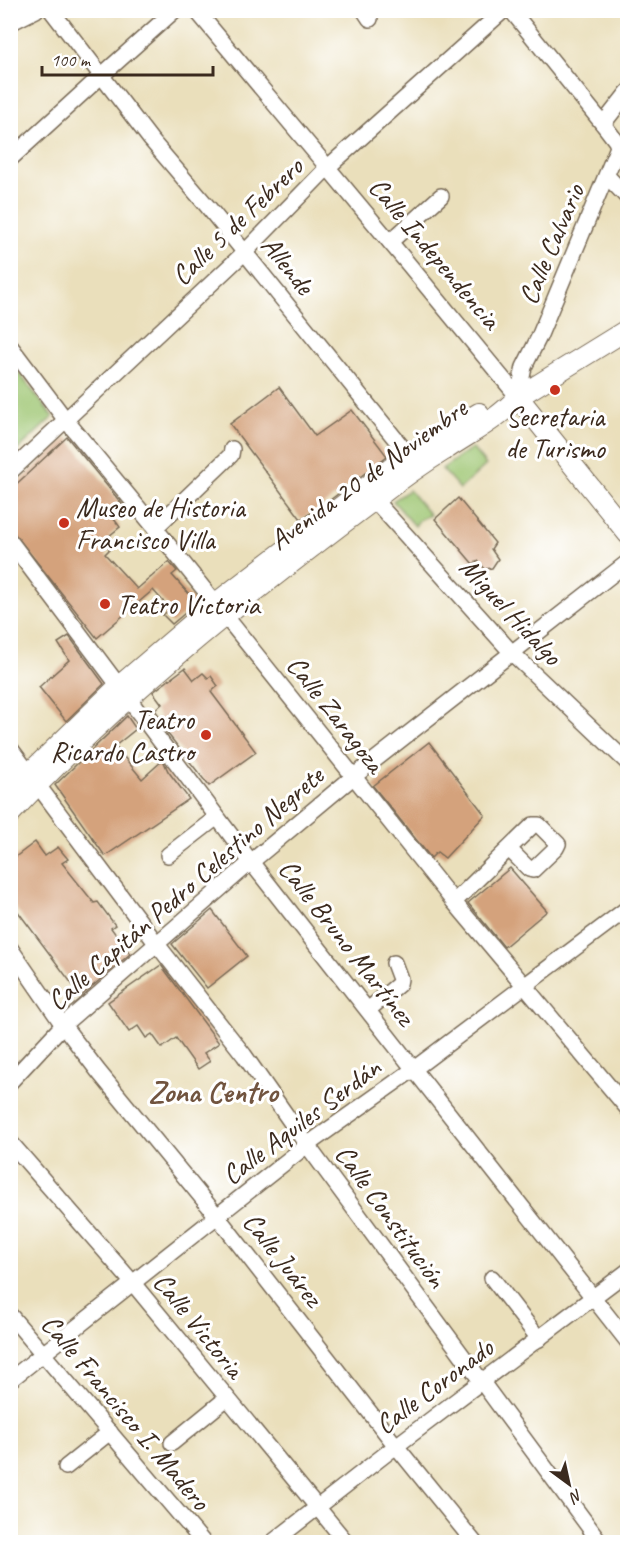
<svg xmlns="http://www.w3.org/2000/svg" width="638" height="1553" font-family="Caveat,sans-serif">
<rect width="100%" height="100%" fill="#fff"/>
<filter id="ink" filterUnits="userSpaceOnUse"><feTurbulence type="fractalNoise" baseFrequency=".0167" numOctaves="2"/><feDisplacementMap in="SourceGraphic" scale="12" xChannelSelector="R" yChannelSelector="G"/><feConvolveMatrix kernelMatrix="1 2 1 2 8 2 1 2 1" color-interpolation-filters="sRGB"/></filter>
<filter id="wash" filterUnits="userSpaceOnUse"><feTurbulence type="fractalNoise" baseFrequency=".008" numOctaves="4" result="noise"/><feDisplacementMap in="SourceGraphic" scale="24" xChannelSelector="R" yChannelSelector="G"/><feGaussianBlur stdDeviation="1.35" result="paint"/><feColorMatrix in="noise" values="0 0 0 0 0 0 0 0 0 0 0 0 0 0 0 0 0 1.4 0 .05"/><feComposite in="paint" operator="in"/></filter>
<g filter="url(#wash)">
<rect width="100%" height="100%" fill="#eadfbb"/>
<g fill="#9ec672" stroke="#6c7848" stroke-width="1.5">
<path d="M11 363 53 417 11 456Z"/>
<path d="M472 448 486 465 460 489 442 469Z"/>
<path d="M409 490 430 515 419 520 415 526 393 501Z"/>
</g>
<g id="blocks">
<g fill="#d4a27b">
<path d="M279 387 315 436 352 410 387 456 321 507 301 519 230 424Z"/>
<path d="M67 437 126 509 114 519 120 527 109 536 111 538 104 543 110 549 105 554 137 589 169 562 177 571 172 575 197 603 172 624 163 615 170 609 153 590 97 638 10 528V490Z"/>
<path d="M458 498 495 543 491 549 498 559 492 568 485 569 478 561 473 564 435 519Z"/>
<path d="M69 636 104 684 66 721 39 687 69 660 58 643Z"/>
<path d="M185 668 194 680 203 673 208 678 211 676 218 686 211 692 256 752 209 786 156 719 160 717 155 710 162 704 153 692Z"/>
<path d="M127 716 136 729 115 746 142 779 163 760 168 771 189 799 105 856 55 785Z"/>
<path d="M429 742 485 815 445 858 437 852 431 858 373 786Z"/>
<path d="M35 842 45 856 58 847 68 859 62 863 94 903 98 902 115 925 111 928 130 954 81 996 10 901V861Z"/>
<path d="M510 868 547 911 504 947 468 903Z"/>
<path d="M212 910 247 956 207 988 172 944Z"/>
<path d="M161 965 219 1043 204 1053 210 1061 198 1069 176 1038 162 1048 152 1034 146 1038 138 1026 129 1032 108 1002Z"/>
</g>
</g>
</g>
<g filter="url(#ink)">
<use href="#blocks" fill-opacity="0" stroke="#786955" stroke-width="1.5"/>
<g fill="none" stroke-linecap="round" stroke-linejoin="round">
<g stroke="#786955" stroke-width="18">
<g id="minor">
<path d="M51 10 151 140 208 207 414 462"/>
<path d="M196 10 405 260 518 397"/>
<path d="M364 10 370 19"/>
<path d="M511 10 603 124 616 141 618 147 539 337 524 367 518 397"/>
<path d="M10 23 36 10"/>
<path d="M603 124 628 92"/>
<path d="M10 159 101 76 175 10"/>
<path d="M607 176 628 198"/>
<path d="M390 242 441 196"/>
<path d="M10 346 65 419 155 528 454 902 628 1109"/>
<path d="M10 472 245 252 327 168 504 10"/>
<path d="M368 493 512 653 628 763"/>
<path d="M155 528 231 455 232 449"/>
<path d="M10 541 251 862 628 1342"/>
<path d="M10 748 156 943 244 1055 307 1145 600 1542"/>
<path d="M168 855 217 817"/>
<path d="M454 902 533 825H539L558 844 556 848 533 870 529 869 509 849"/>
<path d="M10 948 63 1025 98 1071 217 1216 396 1446 474 1542"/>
<path d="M368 1010 399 984 400 979 394 963"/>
<path d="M10 1082 63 1025 251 862 353 777 628 562"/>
<path d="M10 1142 132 1282 346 1542"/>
<path d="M492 1278 539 1339"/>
<path d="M10 1315 203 1542"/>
<path d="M10 1380 307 1145 414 1069 628 908"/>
<path d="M172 1443 227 1398"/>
<path d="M66 1467 110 1432"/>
<path d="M273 1542 396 1446 628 1271"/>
</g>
</g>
<g stroke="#786955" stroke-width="22">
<g id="major">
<path d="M518 397 628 534"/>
<path d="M10 792 119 686 215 604 408 455 479 413"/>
<path d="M10 814C119 696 246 596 374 500 398 481 422 464 448 448 472 432 498 419 518 397L628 329"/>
</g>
</g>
<use href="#minor" stroke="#fff" stroke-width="15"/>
<use href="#major" stroke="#fff" stroke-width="20"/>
</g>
</g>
<g fill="#c8321e" stroke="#fff" stroke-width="2">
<circle cx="555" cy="390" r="6"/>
<circle cx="64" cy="523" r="6"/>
<circle cx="105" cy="604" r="6"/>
<circle cx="206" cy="735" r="6"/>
</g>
<g text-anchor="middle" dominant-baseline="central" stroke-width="6" stroke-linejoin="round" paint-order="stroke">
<g font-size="28" fill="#3b2a1e" stroke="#fff">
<text transform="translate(237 221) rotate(-44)">Calle 5 de Febrero</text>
<text transform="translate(551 244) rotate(-67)">Calle Calvario</text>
<text transform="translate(435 253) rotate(50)">Calle Independencia</text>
<text transform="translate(288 265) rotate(51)">Allende</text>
<text transform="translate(368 474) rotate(-36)">Avenida 20 de Noviembre</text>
<text transform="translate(511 611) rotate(47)">Miguel Hidalgo</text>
<text transform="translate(336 714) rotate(52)">Calle Zaragoza</text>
<text transform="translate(185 888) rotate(-41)">Calle Capitán Pedro Celestino Negrete</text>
<text transform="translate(347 942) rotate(52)">Calle Bruno Martínez</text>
<text transform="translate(301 1121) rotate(-37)">Calle Aquiles Serdán</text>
<text transform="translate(391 1216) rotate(54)">Calle Constitución</text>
<text transform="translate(283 1259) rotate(52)">Calle Juárez</text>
<text transform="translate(199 1325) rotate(51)">Calle Victoria</text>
<text transform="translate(434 1386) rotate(-37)">Calle Coronado</text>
<text transform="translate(126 1412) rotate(50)">Calle Francisco I. Madero</text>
</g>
<g font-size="28" fill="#3b2a1e" stroke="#fff" text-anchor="start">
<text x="555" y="416" text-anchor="middle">Secretaria<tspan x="555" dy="32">de Turismo</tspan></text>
<text x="76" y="507">Museo de Historia<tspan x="76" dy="32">Francisco Villa</tspan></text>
<text x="117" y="604">Teatro Victoria</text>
<text x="194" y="719" text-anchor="end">Teatro<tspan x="194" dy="32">Ricardo Castro</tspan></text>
</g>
<g font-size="30" font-weight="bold" fill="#71543f" stroke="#fff">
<text x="213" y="1092">Zona Centro</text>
</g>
</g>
<rect width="638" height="1553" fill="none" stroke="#fff" stroke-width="36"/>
<g transform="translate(569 1484) rotate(147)" stroke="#ffffff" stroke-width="4.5" paint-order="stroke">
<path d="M0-4.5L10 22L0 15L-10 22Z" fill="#3b2a1e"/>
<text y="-9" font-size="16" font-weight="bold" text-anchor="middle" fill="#3b2a1e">N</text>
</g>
<path d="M42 66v9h171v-9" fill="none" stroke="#3b2a1e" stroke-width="3"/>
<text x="51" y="66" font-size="18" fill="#3b2a1e" stroke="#ffffff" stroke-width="4.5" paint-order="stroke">100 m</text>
</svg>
